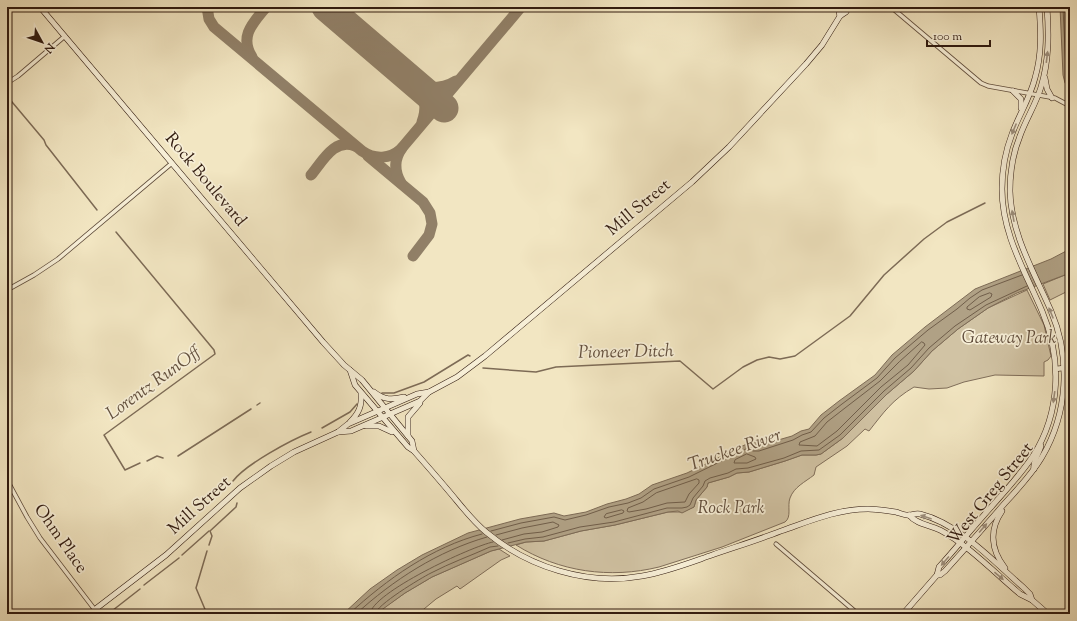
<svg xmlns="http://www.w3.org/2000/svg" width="1077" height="621" font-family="'Sorts Mill Goudy',serif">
<rect width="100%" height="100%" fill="#f2e6c2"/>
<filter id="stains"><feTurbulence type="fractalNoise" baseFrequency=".005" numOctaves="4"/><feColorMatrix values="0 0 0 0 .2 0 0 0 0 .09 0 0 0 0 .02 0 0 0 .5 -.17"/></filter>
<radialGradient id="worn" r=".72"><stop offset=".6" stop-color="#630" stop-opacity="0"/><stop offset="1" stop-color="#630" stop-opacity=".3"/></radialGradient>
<g fill="#d1c3a4" stroke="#806e5a">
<path d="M1070 273V290L1050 300 1043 284Z"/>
<path d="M1027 290 1044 325 1051 356 1048 360 1044 362V376L995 375 964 382 947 388 929 389 914 387C892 400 884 412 869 431L865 429 847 446 816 467 814 475C805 482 794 487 790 498 787 506 792 517 785 522L722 547 659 567C610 579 559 572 516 545L526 542 544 541 581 531 615 525 668 512H682L694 507 696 500 707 487 708 483 729 477 737 473 749 472 785 461 802 455H816L821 454 843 438 887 394 914 371 932 351 958 329 988 308Z"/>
<path d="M499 549 510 556 501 560 460 589 457 586 436 599 418 614H375L405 593 432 577 491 551Z"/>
</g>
<g fill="#b0a185" stroke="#7d6b56">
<path d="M1060 7H1070V89L1065 83 1063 75Z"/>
<path d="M1070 249V273L1017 293 988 308 958 329 932 351 914 371 887 394 843 438 821 454 816 455H802L785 461 749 472 737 473 729 477 708 483 707 487 696 500 694 507 682 513 678 511 668 512 615 525 581 531 544 541 526 542 491 551 432 577 405 593 376 614H343L370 589 397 570 422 555 468 533 520 519 554 513 564 516 586 512 607 504 626 499 639 494 652 485 687 473 755 440 778 435 753 446 754 447 792 436 801 431 809 429 821 415 839 401 875 375 892 355 925 327 975 289 1051 259Z"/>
</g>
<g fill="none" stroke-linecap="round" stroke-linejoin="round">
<g stroke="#705e4a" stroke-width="1">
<path d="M1063 7 1066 71 1070 83"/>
<path d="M990 293 992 294 991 297 970 310 967 309V307L979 297Z"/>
<path d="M922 342 924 343 925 345 908 365 881 387 837 431 817 446 799 445 800 442 815 436 827 422 845 408 880 381 899 362Z"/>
<path d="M747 454 755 457 756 459 747 463H734L735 460Z"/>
<path d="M697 479 699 480V483L689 494 685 502 667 503 646 509 629 512 627 511 628 508 643 502 656 493Z"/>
<path d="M622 510 624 511 623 513 606 518 604 517 606 514Z"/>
<path d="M491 531 521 523 554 517 565 520 586 515 609 507 628 503 641 498 654 489 689 477 748 448 753 451H759L793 440 802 435 811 432 824 418 842 404 877 378 895 358 928 330 957 309 970 298 982 290 1022 275"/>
<path d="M496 535 522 528 553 522 559 525 558 527 542 532 524 534 502 540"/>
<path d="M508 543 525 539 543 537 580 527 614 522 667 508H682L687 507 690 505 693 498 703 486 705 481 710 478 728 473 736 469 748 468 784 458 801 451 819 450 840 435 884 391 911 368 929 348 955 326 986 305 1027 286"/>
<path d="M349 614C387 579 432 547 482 534"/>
<path d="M356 614C393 580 438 551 487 537"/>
<path d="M370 614C371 593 472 546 493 542"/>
<path d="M375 614C376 605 421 578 431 573 450 563 470 556 490 547L498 546"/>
</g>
<g stroke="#7d6b56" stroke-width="1.5">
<path d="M7 96 44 140 46 145 97 210"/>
<path d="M116 232 214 350 215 354 104 435 125 470 140 463"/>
<path d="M483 368 536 372 556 367 680 361 713 389 743 367 757 360 769 357 780 359 795 356 850 316 884 275 924 239 947 222 985 203"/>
<path d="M382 393H394L424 382 468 355 470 356"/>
<path d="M257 405 260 403"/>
<path d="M322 428 350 412 357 404"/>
<path d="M178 456 251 409"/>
<path d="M147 461 157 456 163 458"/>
<path d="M233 481C246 464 291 440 311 432"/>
<path d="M209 545 212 536 210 531 236 507 237 503"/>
<path d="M182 555 209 531"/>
<path d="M144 585 179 558"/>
<path d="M108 614 140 589"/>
<path d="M207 614 196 588 207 551"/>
</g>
<g stroke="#918068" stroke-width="11">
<path d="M207 7 209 19 214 27 362 151C375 160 390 159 401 149L521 7"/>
<path d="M252 57C239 36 253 23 266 7"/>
<path d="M420 87C433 89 445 88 456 81"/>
<path d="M420 87C425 99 427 109 422 122"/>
<path d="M368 156 423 202 430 213 432 224 429 235 413 256"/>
<path d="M311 175C322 162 335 137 355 146"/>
<path d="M401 183C394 171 394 159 402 148"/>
</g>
<path stroke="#918068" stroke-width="29" d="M326 7 444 108"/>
<g stroke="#604d3c" stroke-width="5">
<g id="minor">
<path d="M891 7 981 83 988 86 1055 98 1070 106"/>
<path d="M7 83 18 76 65 36"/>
<path d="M7 290 34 275 58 259 172 163"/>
<path d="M7 480 27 517 40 538 95 610"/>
<path d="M776 544 858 614"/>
</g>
</g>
<g stroke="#604d3c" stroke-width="6">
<path id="tertiary" d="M1056 369 1070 367"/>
</g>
<g stroke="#301a0f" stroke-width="6">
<g id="secondary">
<path d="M40 7 323 342 344 365 362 380 412 441 414 451"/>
<path d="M840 16 839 12 841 7"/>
<path d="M1045 78 1047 89 1052 98"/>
<path d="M1013 91 1021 99V108"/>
<path d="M350 370 355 385 408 447 414 451C429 468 443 484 457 501 466 512 475 523 486 532 528 567 587 586 642 576 666 572 689 563 712 555 735 547 758 540 781 531 810 521 837 509 868 509 878 509 887 511 896 512 900 513 905 516 910 515 913 515 915 513 920 514 960 524 994 562 1024 588L1030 594 1032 600"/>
<path d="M374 392C384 400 392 400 404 397"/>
<path d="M350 422C359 413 362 406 361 394"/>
<path d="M366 426H379L392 432"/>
<path d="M338 432 351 431 420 401 429 392 457 377 485 356 692 182 729 147 806 64 822 45 840 16 846 12 849 7"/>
<path d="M408 436V417L420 403"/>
<path d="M1034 469C1032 462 1039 454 1041 446"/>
<path d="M1002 511C989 530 991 550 1005 568"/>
<path d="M909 515C916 524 930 525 940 530 967 544 996 574 1020 594L1032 600 1048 614"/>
<path d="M937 575H940L945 571C965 549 985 526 1005 503 1018 489 1032 474 1042 457 1068 413 1071 358 1051 311 1034 272 1011 234 1010 191 1010 172 1013 153 1020 136 1026 119 1036 104 1041 87 1049 61 1049 35 1047 7"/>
<path d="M89 614 166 555 240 488 271 466 294 452 338 432 348 424 417 394 429 392"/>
<path d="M903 614 937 575 939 567C957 547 974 526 992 506 1006 490 1021 474 1033 456 1061 412 1062 358 1042 311 1025 271 1002 234 1002 189 1002 171 1005 152 1012 134 1019 115 1030 98 1035 78 1042 54 1041 31 1039 7"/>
</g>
</g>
<use href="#minor" stroke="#f7efd7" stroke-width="3.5"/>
<use href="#tertiary" stroke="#f7efd7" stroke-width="4.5"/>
<use href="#secondary" stroke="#f7efd7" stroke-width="5"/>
</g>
<defs><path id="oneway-solid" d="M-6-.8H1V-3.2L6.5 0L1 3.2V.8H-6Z"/></defs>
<g fill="#9d8f7d">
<use href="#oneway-solid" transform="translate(1047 57) rotate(-83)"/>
<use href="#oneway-solid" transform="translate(1014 129) rotate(113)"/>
<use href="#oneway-solid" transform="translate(1013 216) rotate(-100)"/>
<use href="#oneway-solid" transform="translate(1051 313) rotate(-112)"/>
<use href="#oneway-solid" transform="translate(1054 397) rotate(98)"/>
<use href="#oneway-solid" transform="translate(926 517) rotate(-161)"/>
<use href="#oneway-solid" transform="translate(983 528) rotate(-49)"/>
<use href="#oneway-solid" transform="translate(945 561) rotate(131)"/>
<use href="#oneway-solid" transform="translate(999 576) rotate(40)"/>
</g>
<g text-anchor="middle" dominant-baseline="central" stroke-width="3.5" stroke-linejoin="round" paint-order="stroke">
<g font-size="17" fill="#301a0f" stroke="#f7efd7">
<text transform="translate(205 180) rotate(50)">Rock Boulevard</text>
<text transform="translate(639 208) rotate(-40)">Mill Street</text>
<text transform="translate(991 494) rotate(-51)">West Greg Street</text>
<text transform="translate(200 506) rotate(-42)">Mill Street</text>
<text transform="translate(60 539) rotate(55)">Ohm Place</text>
</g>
<g font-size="17" font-style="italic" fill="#604d3c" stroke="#f7efd7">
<text x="1009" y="339">Gateway Park</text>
<text x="731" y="509">Rock Park</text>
</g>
<g font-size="18" font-style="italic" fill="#63503e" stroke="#f7efd7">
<text transform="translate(626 353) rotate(-1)">Pioneer Ditch</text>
<text transform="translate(154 384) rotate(-36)">Lorentz RunOff</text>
<text transform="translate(735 451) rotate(-19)">Truckee River</text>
</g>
</g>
<rect width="1077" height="621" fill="none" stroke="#f2e6c2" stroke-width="24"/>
<rect x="8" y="8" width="1061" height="605" fill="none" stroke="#301a0f" stroke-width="2"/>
<rect x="12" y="12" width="1053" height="597" fill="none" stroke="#301a0f"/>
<g transform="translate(42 42) rotate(130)" stroke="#f7efd7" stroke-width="3" paint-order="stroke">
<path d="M0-3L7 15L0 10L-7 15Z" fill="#301a0f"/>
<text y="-6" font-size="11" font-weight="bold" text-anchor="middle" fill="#301a0f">N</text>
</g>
<path d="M927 40v6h63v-6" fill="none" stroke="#301a0f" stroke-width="2"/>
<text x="933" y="40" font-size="12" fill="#301a0f" stroke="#f7efd7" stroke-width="3" paint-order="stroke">100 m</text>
<rect width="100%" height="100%" filter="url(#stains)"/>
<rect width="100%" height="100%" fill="url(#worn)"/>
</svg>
